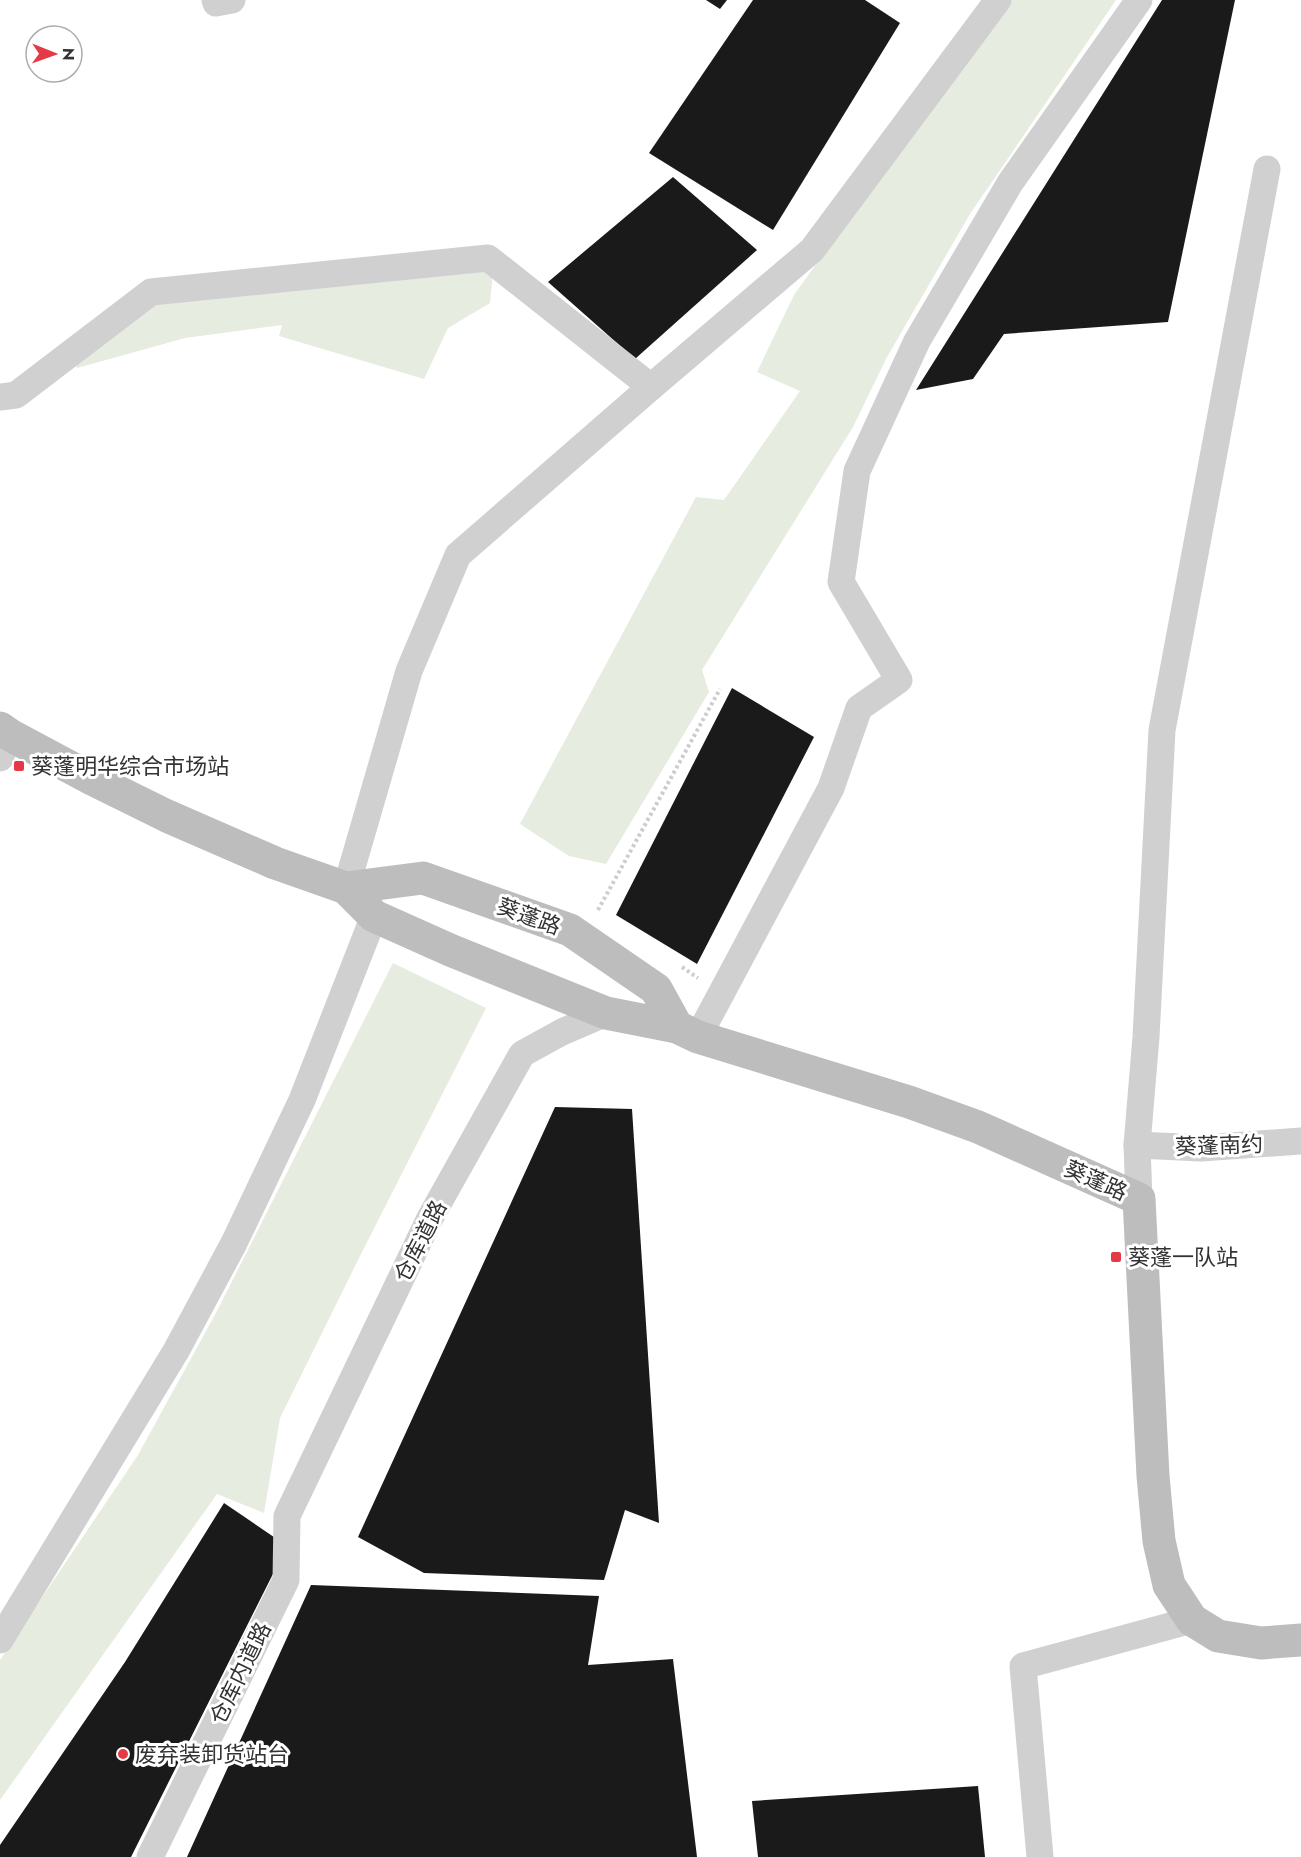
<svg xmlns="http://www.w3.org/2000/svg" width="1301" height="1857" font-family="Jost,'Noto Sans SC',sans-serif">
<rect width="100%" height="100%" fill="#fff"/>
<g fill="#e6ecdf">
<path d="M1006 0H1116L970 214 887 357 853 427 702 670 709 692 606 864 569 856 520 824 696 497 724 500 800 391 757 372 794 295Z"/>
<path d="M493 271 490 303 448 328 424 379 279 336 282 325 185 338 77 368 74 359 150 300Z"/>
<path d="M393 963 486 1008 360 1256 280 1418 264 1513 217 1494 0 1800V1660L138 1455 217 1311Z"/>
</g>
<g fill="#1a1a1a">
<path d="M706 0H727L720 9Z"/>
<path d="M753 0H865L900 23 773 230 649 153Z"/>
<path d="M1162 0H1235L1168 322 1004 334 973 379 916 390Z"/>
<path d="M673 177 757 250 635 359 548 282Z"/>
<path d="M732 688 814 737 697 964 616 915Z"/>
<path d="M555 1107 632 1109 659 1523 625 1510 604 1580 424 1573 358 1537Z"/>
<path d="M224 1503 287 1546 131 1857H0V1845L125 1662Z"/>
<path d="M311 1585 599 1596 588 1665 673 1659 697 1857H187Z"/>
<path d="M978 1786 985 1857H758L752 1801Z"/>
</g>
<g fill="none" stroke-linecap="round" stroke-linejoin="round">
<g stroke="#cdcdcd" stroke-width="4" stroke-dasharray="3 3" stroke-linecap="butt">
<path d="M598 910 720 689"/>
<path d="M682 967 698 978"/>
</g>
<g stroke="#d0d0d0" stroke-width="27">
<path d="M215 0 216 3 232 0"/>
<path d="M0 397 16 395 151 292 488 258 651 387"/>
<path d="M0 758 10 735"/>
<path d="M346 888 409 671 458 555 651 387 812 250 998 0"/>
<path d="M698 1037 831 788 859 708 899 680 841 582 857 471 917 341 1010 183 1139 0"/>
<path d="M1137 1145 1201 1148 1301 1141"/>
<path d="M1139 1199 1137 1145 1146 1037 1162 730 1267 169"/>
<path d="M0 1640 176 1351 234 1243 302 1100 374 916"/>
<path d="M150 1857 286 1580 287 1516 430 1218 522 1054 562 1032 606 1013"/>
<path d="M1040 1857 1023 1666 1192 1620"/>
</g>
<g stroke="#bdbdbd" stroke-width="33">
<path d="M0 728 10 735 92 779 167 816 275 863 346 888 374 916 450 950 606 1013 677 1027 698 1037 909 1102 978 1127 1139 1199 1153 1476 1159 1541 1169 1585 1192 1620 1218 1636 1261 1643 1301 1640"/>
<path d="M346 888 423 878 570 930 656 989 677 1027"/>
</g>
</g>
<g fill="#e63946" stroke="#fff" stroke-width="2">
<rect x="13" y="760" width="12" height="12" rx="3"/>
<rect x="1110" y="1251" width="12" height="12" rx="3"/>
<circle cx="123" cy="1754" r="6"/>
</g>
<g text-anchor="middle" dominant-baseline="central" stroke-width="6" stroke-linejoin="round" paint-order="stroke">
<g font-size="22" fill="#333" stroke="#fff" text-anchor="start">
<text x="31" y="766">葵蓬明华综合市场站</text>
<text x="1128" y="1257">葵蓬一队站</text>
<text x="135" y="1754">废弃装卸货站台</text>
</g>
<g font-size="22" fill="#333" stroke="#fff">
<text transform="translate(529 916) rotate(20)">葵蓬路</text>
<text transform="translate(1219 1145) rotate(-2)">葵蓬南约</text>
<text transform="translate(1096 1180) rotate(24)">葵蓬路</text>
<text transform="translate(420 1241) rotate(-63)">仓库道路</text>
<text transform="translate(240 1673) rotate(-64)">仓库内道路</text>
</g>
</g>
<g transform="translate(54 54) rotate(91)"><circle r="28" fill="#ffffff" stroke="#adadad" stroke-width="1.5"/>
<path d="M0-4.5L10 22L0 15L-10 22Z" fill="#e63946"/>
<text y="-9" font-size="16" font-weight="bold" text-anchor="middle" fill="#333333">N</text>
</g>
</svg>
